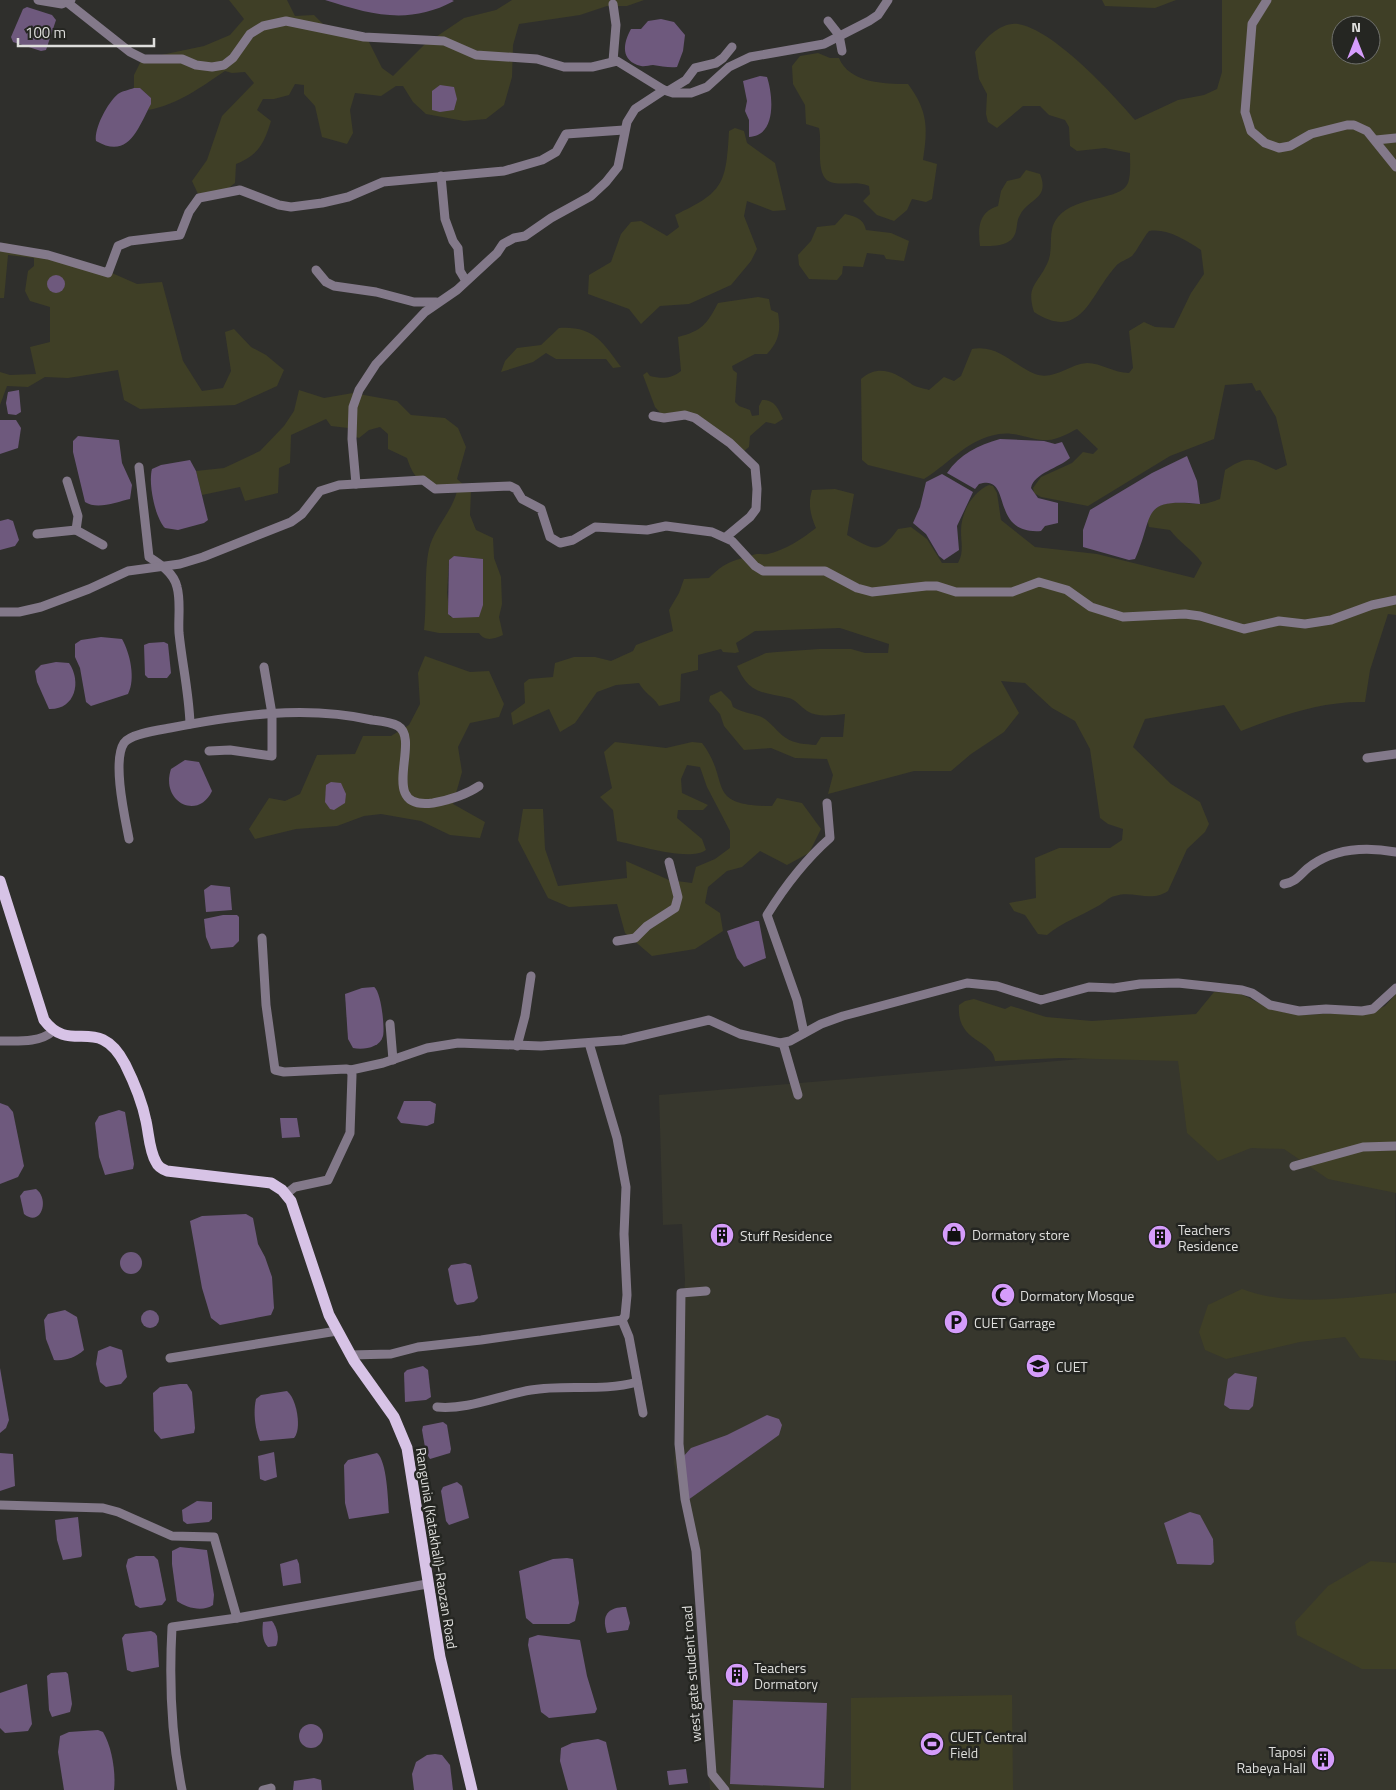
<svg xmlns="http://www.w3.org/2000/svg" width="1396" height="1790" font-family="'Titillium Web',sans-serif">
<rect width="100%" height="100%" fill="#2f2f2c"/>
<path fill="#37372d" d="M1395 1032 1396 1790H710L694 1563 674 1463 685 1280 682 1224 663 1225 659 1095Z"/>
<g fill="#3f3f26" fill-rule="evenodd">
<path d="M229 0H287L295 16 314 15 327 28 365 34 382 68 393 76 424 45 464 18 496 10 512 0H644L627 6H607L580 15 519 24 513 45 512 77 504 105 486 119 464 121 426 114 413 102 403 86H396L381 96 355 93 350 110 353 133 347 144 322 137 315 106 304 94V85L295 84 289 95 274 99H263L257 110 271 121C264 144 258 155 236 164L235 183 226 190 198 194 192 181 207 160 222 116 254 83 245 72 232 73 225 71C201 87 177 105 148 110L151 98 140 88H134V75L142 59 204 46 230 35 244 19Z"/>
<path d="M1102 0H1176L1155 8 1105 6Z"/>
<path d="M1222 0H1396V615L1388 614 1370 670 1365 702C1321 701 1283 715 1241 731L1224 705 1145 719 1133 747 1171 784 1200 802 1209 824 1205 832 1187 849 1168 891C1150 903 1134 890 1115 896 1109 897 1104 903 1098 906 1081 916 1062 922 1047 935L1038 934 1025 915 1014 911 1009 903 1036 898 1035 858 1059 848H1110L1122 840 1123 829 1108 824 1100 818 1090 749 1075 721 1052 708 1025 683 1001 681 1019 713 1004 732 971 754 951 771H914L828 794 833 775 827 759 795 758 771 748 744 750 724 726 720 714 709 701 710 696 721 691 731 701 733 707C741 712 750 713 759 716 770 720 776 732 786 738 795 744 805 744 816 745L821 737H843L845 714C833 715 818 718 807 711 801 707 795 699 789 698 762 692 749 694 737 666L766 653 777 652 819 649H851L865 653H888L889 644 840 628 755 631 736 643 739 652 735 653 723 652 721 649 698 655V670L681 674 680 701 659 706C653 696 645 694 639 683L616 685 597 692 575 723 560 732 549 709 513 725 511 713 525 703 524 683 529 679 553 677 555 663 574 657H595L611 661 633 651 636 645 673 631 669 610 679 593 684 579 709 578C725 562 732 561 753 555 757 553 763 555 768 554 785 550 802 539 816 528 810 514 808 504 812 490L835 489 854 494 847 535C872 549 879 556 898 529L911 527 927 539 942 563H958C964 552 961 543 961 531 961 513 972 492 989 485L993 486 997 493 1001 520 1035 547 1097 554 1194 578 1202 563C1192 549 1180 543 1170 530L1149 527 1147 518C1162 496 1179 504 1201 504 1207 504 1214 501 1220 499L1225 470C1250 454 1251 459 1276 470L1287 465 1276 417 1260 390 1256 391 1252 383 1225 385 1214 439 1170 456 1088 506 1041 497 1034 493 1033 488 1041 477 1072 463 1083 452 1093 454 1098 449 1077 429C1069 433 1057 440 1048 440 1032 441 1017 431 999 434 967 439 950 463 924 479L868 465 862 460 861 379C878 364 894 372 910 383 914 387 923 388 929 390L944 377 954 381 961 376 972 349C998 344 1013 365 1035 374 1054 381 1069 364 1087 363 1101 363 1114 373 1129 373L1133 368 1129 331 1144 322 1155 327 1174 328 1191 293 1204 274 1201 250C1186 240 1167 228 1149 231 1143 238 1138 249 1132 256 1127 260 1120 261 1116 266 1090 294 1082 343 1034 312 1026 286 1037 285 1047 264 1055 248 1046 231 1058 217 1076 195 1121 201 1128 183 1131 175 1130 162 1130 153L1105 148 1077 151 1070 146 1069 127 1065 120 1049 115 1040 106H1023L997 128 988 122 986 114 987 94 979 79 975 52C985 39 1000 22 1018 24 1054 30 1111 92 1135 120L1178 100 1204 95 1217 89 1222 72ZM1341 25H1371V55H1341Z"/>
<path d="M818 53 830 58H839C849 83 884 84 908 84 928 111 928 128 923 160L937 164 932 199 926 202 912 199 907 210 894 221 877 215 863 201 870 194 869 186C856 181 847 185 834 183 813 180 823 144 819 128L806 124 805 105 793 84 792 66 800 56Z"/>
<path d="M735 128 744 131 747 143 775 163 786 210 773 211 747 201 744 216 757 249 751 261 731 285 689 304 660 306 641 324 629 309 588 294 589 275 611 262 621 234 631 222 641 221 667 236 679 227 675 215C724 192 726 184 729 131Z"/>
<path d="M1026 170 1040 174C1050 199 1029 198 1020 215 1015 223 1019 232 1011 240 1002 247 991 246 980 246 978 229 978 212 998 206L1001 191 1007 181 1020 178Z"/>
<path d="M845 214C856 217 863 218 866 230L891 233 909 241 904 261 886 259 884 255 867 253 863 267 843 266 842 274 837 280 809 279 799 265 798 255 811 241 817 227 835 225Z"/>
<path d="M5 243 105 270 137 284 162 282 183 361 202 391 223 388 231 371 225 332 234 329 251 347 266 355 284 370 277 386 235 405 140 409 124 400 118 370 68 378 45 377 28 387 7 386 0 405V372L10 375 36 374 30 347 50 342V307L30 301 25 291 28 271 34 266V258L8 255 4 298H0V248Z"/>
<path d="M758 297 769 299 771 310 778 313C781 331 779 341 767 354H755L732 366 733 370 737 373 735 402 739 406 750 410 752 416 759 415V406L762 400C775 400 778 408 783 419L775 424 766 422 750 436 749 447 744 451 694 417 666 419 655 407 643 375 647 372 650 376C662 379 671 379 681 371L678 337C702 331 707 324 718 303Z"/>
<path d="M559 328C593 326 602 341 621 367L613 368 606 359H556L546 353 533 362 501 372 505 361 517 348 541 345Z"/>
<path d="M299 390 324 398 353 393 397 401 411 415 445 418 458 428 466 447 457 479 471 491 470 515 476 530 493 538 494 558 501 577 502 604 499 617 503 635C494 639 485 642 479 633H439L424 630C427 606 424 571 429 549 434 528 452 512 457 491 429 487 416 487 407 458L388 449V434L380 427 369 430 359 438 350 435 348 428 331 426 326 419 291 435 290 463 279 468 278 493 245 501 240 487 202 495 196 471 224 468 260 451 284 426 294 411ZM454 556 482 559 479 617H450L447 593 449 560Z"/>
<path d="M425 656 470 672 489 671 504 704 499 717 470 723 458 747 462 772 453 804 485 822 480 838 450 835 421 821 381 814 364 816 337 826 296 829 255 839 249 829 269 798 285 801 300 794 317 755 355 754 363 736H391L409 725 420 704 418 673Z"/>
<path d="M615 742 666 748 692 742 702 743C732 782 703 806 772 806L777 798 802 803 821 829 809 853 787 865 760 851 742 867 727 871 708 887 705 903 720 913 723 931 695 949 652 956 625 933 617 904 569 907 548 898 518 840 523 809H543L545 849 558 886 627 878 626 861 669 880 692 883 696 867 715 859 730 848V831L707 787 700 767 687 765 681 779 682 793 708 805 703 810H678L677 818 702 839 706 850C689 862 637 845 617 841L613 810 600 797 612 788 604 752Z"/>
<path d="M1214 992 1239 993 1267 1007 1287 1013 1305 1015 1374 1011 1385 1006 1396 994V1193L1328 1179 1284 1149 1251 1148 1218 1161 1187 1133 1178 1061 1060 1058 995 1061C993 1039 956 1043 959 1005L965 1001 974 999 1005 1009 1011 1006 1046 1017 1092 1021 1196 1014Z"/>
<path d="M1242 1289C1289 1307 1346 1298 1396 1293V1361L1360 1358 1345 1337 1300 1342 1226 1359 1205 1350 1199 1332 1208 1305Z"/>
<path d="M1371 1561 1396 1563V1669H1362L1297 1635 1295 1622 1328 1586Z"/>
<path d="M1012 1695 1013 1790H851V1698Z"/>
</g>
<g fill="#6e597d">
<path d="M325 0H452L454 1C409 25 372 15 325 0Z"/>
<path d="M27 7 52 15 56 20 46 50 41 51 13 42 11 37 23 9Z"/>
<path d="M661 19 674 22 685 35 683 51 677 67C669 68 661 66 653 65 649 65 645 67 641 66 620 61 623 43 631 29H641L648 21Z"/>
<path d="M760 76 767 77C773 95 777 136 749 137V120L745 111 747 101 743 81Z"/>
<path d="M440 85 454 87 457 99 454 110 440 112 432 110V91Z"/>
<path d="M134 88H140L151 98V104C138 128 129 160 96 141 94 128 108 102 118 94 122 91 129 90 134 88Z"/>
<circle cx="56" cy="284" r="9"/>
<path d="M19 390 21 412 16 415 8 414 6 403 8 392Z"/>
<path d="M0 420H16L21 428 18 448 0 454Z"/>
<path d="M78 436 119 440 122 463 132 485 130 499C117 502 97 510 85 502L73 452V441Z"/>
<path d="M1000 439 1044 441 1055 444 1062 442 1070 458C1059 468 1034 473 1031 488L1038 498 1058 503V523L1045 526 1041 531C988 535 1014 473 979 484L975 489 947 473C960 454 978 445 1000 439Z"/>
<path d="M1187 456 1197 481 1200 504C1139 498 1155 515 1135 559L1129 560 1083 547V530L1090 510 1152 473Z"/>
<path d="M190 460 196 471 208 520 204 523 178 530 165 528C155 518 148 483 152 469L161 465Z"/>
<path d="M942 474 973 492 957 526 959 550 944 560 939 556 926 534 913 523 920 507 926 482Z"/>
<path d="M8 519 13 521 19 540 15 546 0 550V521Z"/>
<path d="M454 556 483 559V605L479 617 453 618 448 614 449 560Z"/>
<path d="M101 637 122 639C130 653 136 679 128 694L91 706 86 702 80 668 75 657V644L81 640Z"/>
<path d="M164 642 168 644 171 673 167 678H148L145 675 144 645 149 643Z"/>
<path d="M56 662 69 663C82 682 75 710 49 709L37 682 35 671 41 665Z"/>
<path d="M185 760 199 762 212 791C198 821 160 802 171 769Z"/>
<path d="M331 782 341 783 346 794 345 803 334 810 330 809 325 802 326 785Z"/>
<path d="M211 885 230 887 232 910 206 912 204 890Z"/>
<path d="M223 915H237L239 917V941L233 947 211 949 206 937 204 919Z"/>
<path d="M756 921H759L766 958 744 967 737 958 727 931Z"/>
<path d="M374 987C381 991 385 1028 383 1036 380 1048 363 1050 353 1048L348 1039 345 994 362 988Z"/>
<path d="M404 1101H430L436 1104 434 1123 427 1126 401 1123 397 1118Z"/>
<path d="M0 1103 8 1106 13 1112 24 1166 18 1177 0 1184Z"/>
<path d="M119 1110 125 1112 134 1164 133 1169 105 1175 99 1157 95 1123 99 1116Z"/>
<path d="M280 1118H297L300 1137 282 1138Z"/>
<path d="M36 1189C50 1199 41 1228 24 1214L20 1196 24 1191Z"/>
<path d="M246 1214 253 1218 258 1244 265 1257 272 1277 274 1308 271 1315 220 1325 211 1318 202 1288 190 1221 202 1216Z"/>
<circle cx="131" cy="1263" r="11"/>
<path d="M465 1263 471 1265 478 1298 474 1302 457 1305 454 1301 448 1269 451 1265Z"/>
<circle cx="150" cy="1319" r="9"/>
<path d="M65 1310 77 1317 84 1350C75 1358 65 1361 54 1360L46 1339 44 1320 48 1314Z"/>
<path d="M110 1346 122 1350 127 1377 121 1384 106 1387 100 1382 96 1364 98 1351Z"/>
<path d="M423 1366 428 1370 431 1397 426 1400 405 1402 404 1373 407 1370Z"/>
<path d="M0 1368 9 1420 6 1428 0 1433Z"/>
<path d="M1235 1373 1257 1377 1253 1406 1249 1410 1230 1409 1224 1405 1228 1379Z"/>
<path d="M180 1384H187L192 1392 195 1428 194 1433 161 1439 154 1431 153 1393 160 1387Z"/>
<path d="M287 1391C297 1399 302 1429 294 1438L260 1441C255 1429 253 1412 256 1399L261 1395Z"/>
<path d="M767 1415 779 1419 782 1425 779 1435 688 1500 682 1458 691 1448 727 1435Z"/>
<path d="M443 1422 447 1425 451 1449 450 1453 430 1459 426 1453 422 1430 423 1426Z"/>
<path d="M274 1452 277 1477 265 1481 260 1479 258 1456Z"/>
<path d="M0 1453 13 1454 15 1486 0 1491Z"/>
<path d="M377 1453C387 1461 388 1500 389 1513L349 1519 345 1503 344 1465 348 1460Z"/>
<path d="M457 1482 462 1486 469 1518 449 1525 446 1521 441 1491 443 1487Z"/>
<path d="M197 1501 212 1502V1519L209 1522 187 1524 183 1521 182 1510Z"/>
<path d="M1190 1512 1200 1515 1213 1539 1214 1562 1211 1565 1177 1564 1164 1523Z"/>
<path d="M78 1517 82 1555 81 1557 63 1560 57 1540 55 1520Z"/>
<path d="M180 1547 207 1550 214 1595 213 1605C203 1612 186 1608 177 1601L172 1564V1551Z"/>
<path d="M136 1556H154L158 1560 166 1600 162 1605 140 1608 135 1605 126 1566 128 1559Z"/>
<path d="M567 1558 573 1559 579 1603 575 1621 569 1624H533L526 1618 519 1571 553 1559Z"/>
<path d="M297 1559 299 1564 301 1583 283 1586 280 1564Z"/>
<path d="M626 1607 630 1623 628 1630 607 1633C601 1615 608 1607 626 1607Z"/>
<path d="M272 1621C277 1627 280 1639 276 1646L268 1647C262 1641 262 1630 263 1622Z"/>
<path d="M151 1631 155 1633 157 1636 159 1667 132 1672 127 1670 122 1638 125 1634Z"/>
<path d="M538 1635 580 1640 587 1676 597 1709 595 1713 549 1718 541 1712 528 1645 529 1638Z"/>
<path d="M66 1672 68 1674 72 1704 70 1712 52 1717 49 1710 47 1676 51 1673Z"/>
<path d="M27 1684 32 1724 28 1731 5 1733 0 1728V1693Z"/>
<path d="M733 1700 827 1703 824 1788 730 1784Z"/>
<circle cx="311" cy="1736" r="12"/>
<path d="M98 1730 103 1732C112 1747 116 1773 114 1790H64L58 1752 60 1736 69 1732Z"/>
<path d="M598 1739 606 1742 617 1790H568L560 1761 561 1748 572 1743Z"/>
<path d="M435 1754 442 1755 450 1765 453 1790H414L412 1774 416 1762 427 1755Z"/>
<path d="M686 1769 688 1783 669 1785 667 1771Z"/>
<path d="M314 1778 321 1780 322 1790H293L294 1781Z"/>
</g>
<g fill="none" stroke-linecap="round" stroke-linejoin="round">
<g stroke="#83798a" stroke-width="9">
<path d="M38 0 62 4 71 0"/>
<path d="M1267 0 1252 24 1245 112 1251 131 1265 143 1279 148 1290 146 1311 134 1347 125H1354L1367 131 1396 167"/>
<path d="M68 3 130 52 144 59H182L196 65 212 67 224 65 233 58 250 34 263 26 286 21 364 37 444 41 476 55 537 59 564 67H592L617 61 664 90 673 93H691L707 87 729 67 750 57 824 44 869 21 878 15 888 0"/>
<path d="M828 21 839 35 842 51"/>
<path d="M613 61 616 25 613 4"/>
<path d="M668 91 686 80 695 68 716 63 723 58 732 47"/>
<path d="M1376 140 1396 138"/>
<path d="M441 176 445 219 453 241 458 248 460 271 466 281"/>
<path d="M0 247 48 255 108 273 118 246 130 241 180 235 189 212 199 198 240 190 279 205 291 207 322 203 348 197 383 182 504 171 542 160 556 152 566 134 624 130"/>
<path d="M316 270 326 282 334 286 376 292 414 302H436"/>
<path d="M653 416 664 418 685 415 695 418 730 443 755 467 757 489 756 509 750 517 726 537"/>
<path d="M139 467 149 557C160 564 174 573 177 587 181 601 178 618 179 633 182 663 189 693 190 724"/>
<path d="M67 481 78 516 76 530"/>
<path d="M356 484 352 439 353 407 359 390 376 364 425 312 457 290 497 253 503 244 514 238 525 236 551 218 591 196 606 182 618 167 627 122 635 109 664 90"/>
<path d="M37 534 76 530 103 545"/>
<path d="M0 612H19L41 607 89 589 128 571 180 564 203 557 291 522 302 514 320 491 339 485 423 480 435 489 510 486 516 489 522 499 541 509 550 537 560 543 573 540 595 527 647 530 666 526 712 532 732 541 755 566 763 571H825L857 588 872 592 926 586H937L956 592H1012L1039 582 1067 590 1091 607 1123 617 1185 614 1200 616 1244 629 1279 621 1305 624 1331 620 1372 605 1396 600"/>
<path d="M209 751 230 750 272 756V714L264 667"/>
<path d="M1367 758 1396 754"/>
<path d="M129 839C125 818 112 761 124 743 130 734 159 730 170 728 237 715 305 705 372 720 380 721 391 722 398 726 422 740 376 811 433 803 449 800 466 795 479 786"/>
<path d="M1284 884C1298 882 1301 872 1312 865 1336 848 1368 847 1396 852"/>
<path d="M262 938 266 1005 275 1070 284 1072 346 1069 351 1070 352 1075 350 1133 328 1180 295 1187 286 1194"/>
<path d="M617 941 635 938 647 926 675 908 678 897 669 862"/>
<path d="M390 1024 393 1060"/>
<path d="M804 1033 797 1000 767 915C785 886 804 861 830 838L827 803"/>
<path d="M0 1041C18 1041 40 1043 53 1031"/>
<path d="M783 1043 798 1095"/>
<path d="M517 1046 525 1016 531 976"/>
<path d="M351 1070 383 1063 427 1048 458 1043 541 1046 623 1040 709 1020 740 1034 780 1043 790 1041 821 1024 843 1016 967 983 997 986 1041 1000 1089 987 1114 988 1140 984 1178 983 1242 990 1252 993 1270 1005 1299 1011 1326 1009 1362 1011 1373 1009 1396 988"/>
<path d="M1294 1166 1363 1147 1396 1146"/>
<path d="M706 1291 681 1293 679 1444 685 1499 696 1551 712 1774 725 1790"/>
<path d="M622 1320 629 1337 643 1413"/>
<path d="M350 1355 391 1354 418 1347 481 1340 622 1320 625 1316 627 1295 624 1234 626 1187 617 1138 589 1043"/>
<path d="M170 1358 337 1331"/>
<path d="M437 1407C468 1410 500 1395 531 1390 566 1384 602 1392 637 1382"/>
<path d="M0 1505 103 1508 118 1512 172 1536 214 1537 237 1618"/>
<path d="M182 1790C171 1736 169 1682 172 1627L237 1618 427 1584"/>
<path d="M263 1790 271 1788V1790"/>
</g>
<path stroke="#d7c3e6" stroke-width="11" d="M0 881 44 1020C71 1056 98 1013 125 1064 134 1082 142 1101 146 1121 149 1134 149 1150 156 1162 158 1167 162 1169 167 1171L271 1183 282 1190 291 1201 329 1315 354 1361 394 1417 407 1448 440 1657 472 1790"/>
</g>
<defs>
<g id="shop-disc" transform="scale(1.25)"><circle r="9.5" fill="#d59cfb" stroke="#252622"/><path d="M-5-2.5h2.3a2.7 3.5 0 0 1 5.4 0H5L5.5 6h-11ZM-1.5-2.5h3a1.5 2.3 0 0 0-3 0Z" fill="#111"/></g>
<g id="building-disc" transform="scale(1.25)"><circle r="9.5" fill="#d59cfb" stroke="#252622"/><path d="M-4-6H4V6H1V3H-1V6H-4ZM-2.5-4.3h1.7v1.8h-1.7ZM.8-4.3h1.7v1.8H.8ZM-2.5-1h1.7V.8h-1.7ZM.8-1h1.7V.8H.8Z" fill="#111"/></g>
<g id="mosque-disc" transform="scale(1.25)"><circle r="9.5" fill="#d59cfb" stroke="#252622"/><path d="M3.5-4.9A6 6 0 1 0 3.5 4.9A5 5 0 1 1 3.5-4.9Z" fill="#111"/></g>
<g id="parking-disc" transform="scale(1.25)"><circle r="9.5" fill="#d59cfb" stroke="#252622"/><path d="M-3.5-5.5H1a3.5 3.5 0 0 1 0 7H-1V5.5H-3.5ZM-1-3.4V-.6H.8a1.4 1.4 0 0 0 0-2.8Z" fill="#111"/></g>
<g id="university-disc" transform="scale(1.25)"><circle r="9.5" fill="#d59cfb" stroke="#252622"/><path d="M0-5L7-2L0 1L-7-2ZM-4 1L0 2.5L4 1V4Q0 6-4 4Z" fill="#111"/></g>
<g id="stadium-disc" transform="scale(1.25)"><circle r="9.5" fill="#d59cfb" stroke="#252622"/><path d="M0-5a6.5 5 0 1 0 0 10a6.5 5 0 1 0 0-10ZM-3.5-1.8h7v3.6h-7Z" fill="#111"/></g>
</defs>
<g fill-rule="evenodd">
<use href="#shop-disc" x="954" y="1234"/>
<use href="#building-disc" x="722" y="1235"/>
<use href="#building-disc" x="1160" y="1237"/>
<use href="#mosque-disc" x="1003" y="1295"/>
<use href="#parking-disc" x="956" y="1322"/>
<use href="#university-disc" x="1038" y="1366"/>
<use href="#building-disc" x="737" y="1675"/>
<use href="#stadium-disc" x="932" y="1744"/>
<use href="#building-disc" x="1323" y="1759"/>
</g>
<g text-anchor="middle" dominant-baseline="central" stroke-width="5" stroke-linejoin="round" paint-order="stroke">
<g font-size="14" fill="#dededc" stroke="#252622" text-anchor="start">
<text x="1178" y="1229">Teachers<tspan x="1178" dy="16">Residence</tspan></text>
<text x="972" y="1234">Dormatory store</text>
<text x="740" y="1235">Stuff Residence</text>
<text x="1020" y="1295">Dormatory Mosque</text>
<text x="974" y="1322">CUET Garrage</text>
<text x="1056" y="1366">CUET</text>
<text x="754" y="1667">Teachers<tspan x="754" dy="16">Dormatory</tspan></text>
<text x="950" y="1736">CUET Central<tspan x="950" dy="16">Field</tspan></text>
<text x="1306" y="1751" text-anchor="end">Taposi<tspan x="1306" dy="16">Rabeya Hall</tspan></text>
</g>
<g font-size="14" fill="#dededc" stroke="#252622">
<text transform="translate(437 1548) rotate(81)">Rangunia (Katakhali)-Raozan Road</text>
<text transform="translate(691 1674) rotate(-94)">west gate student road</text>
</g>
</g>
<g transform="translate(1356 40)"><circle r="24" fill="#252622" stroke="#6f706c"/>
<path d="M0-4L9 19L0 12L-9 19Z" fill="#d59cfb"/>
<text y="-8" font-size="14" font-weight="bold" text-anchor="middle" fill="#dededc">N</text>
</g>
<path d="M18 38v8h136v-8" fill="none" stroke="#dededc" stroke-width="2.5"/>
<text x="25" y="38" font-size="15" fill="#dededc" stroke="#252622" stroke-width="4" paint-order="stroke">100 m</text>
</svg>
